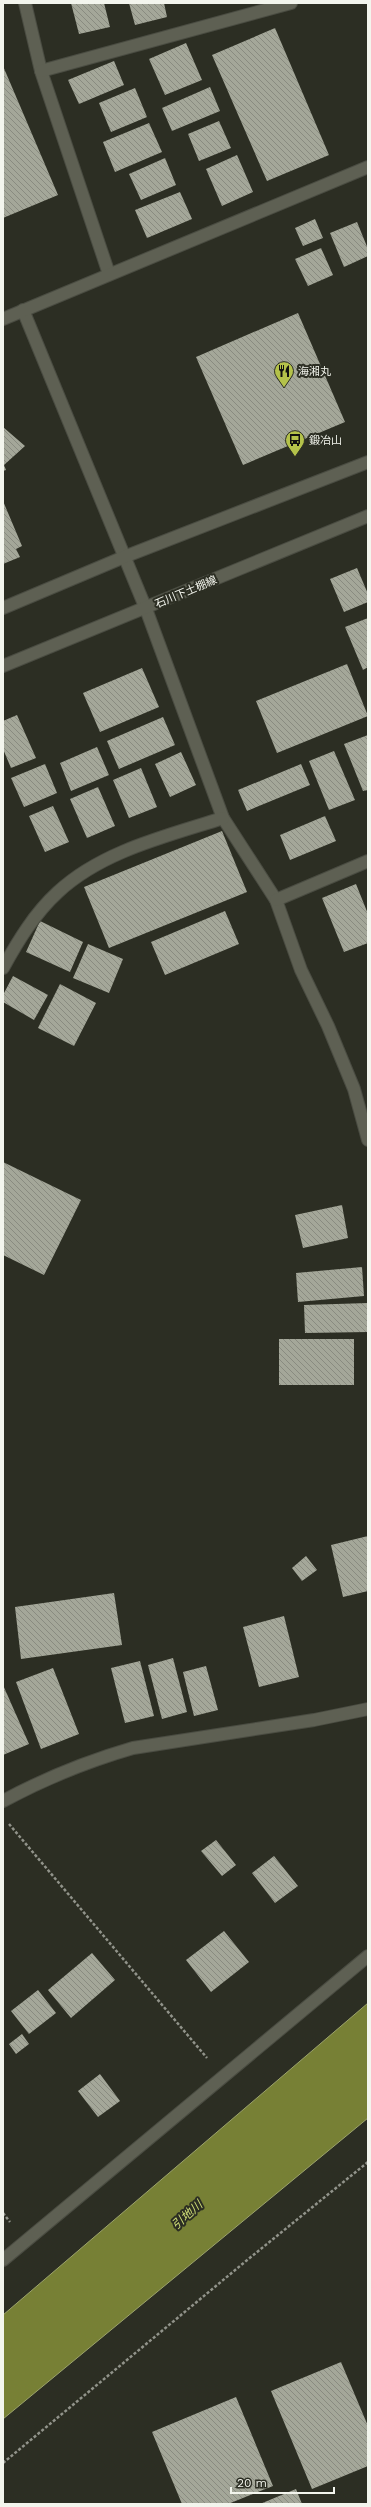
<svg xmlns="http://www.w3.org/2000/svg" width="371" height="2507" font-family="'Work Sans','Noto Sans JP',sans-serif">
<defs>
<pattern id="building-back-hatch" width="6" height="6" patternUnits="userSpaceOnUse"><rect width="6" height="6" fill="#a4a799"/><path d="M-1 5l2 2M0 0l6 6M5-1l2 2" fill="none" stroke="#898b80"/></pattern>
</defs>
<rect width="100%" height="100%" fill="#2c2e23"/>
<path fill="#778035" stroke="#9ca36c" d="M368 2003V2118L3 2419V2315Z"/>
<g fill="url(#building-back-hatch)">
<path d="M71 3H104L110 27 79 34Z"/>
<path d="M129 3H164L167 17 135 25Z"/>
<path d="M275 28 329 155 267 181 212 55Z"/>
<path d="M186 43 202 80 165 95 149 59Z"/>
<path d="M114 61 124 85 79 104 68 80Z"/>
<path d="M3 66 58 195 3 218Z"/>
<path d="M210 87 220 111 172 131 162 108Z"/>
<path d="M135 88 147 117 111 132 99 103Z"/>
<path d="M219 121 231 148 199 161 188 134Z"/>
<path d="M149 123 162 152 115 172 103 142Z"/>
<path d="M237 155 253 192 222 206 206 169Z"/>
<path d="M165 158 176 185 141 200 129 174Z"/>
<path d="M180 192 192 219 147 238 135 210Z"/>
<path d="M315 219 323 238 303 246 295 228Z"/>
<path d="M357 222 368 249V256L344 267 330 233Z"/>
<path d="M321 248 333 275 308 286 295 259Z"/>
<path d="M298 313 345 422 243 465 196 357Z"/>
<path d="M3 427 25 446 4 465 6 470 3 471Z"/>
<path d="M3 501 22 546 16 549 20 557 3 564Z"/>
<path d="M357 568 368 594V602L344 612 330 579Z"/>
<path d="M368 618V667L363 670 345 627Z"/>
<path d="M347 664 368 716 277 753 256 701Z"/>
<path d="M142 668 159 707 100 732 83 693Z"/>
<path d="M17 715 36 758 11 768 3 749V721Z"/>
<path d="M163 717 175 745 119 769 107 741Z"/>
<path d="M368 735V790L363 791 344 744Z"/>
<path d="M97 747 109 775 71 791 60 763Z"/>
<path d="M334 751 355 800 329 810 309 761Z"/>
<path d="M181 752 196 785 170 797 155 764Z"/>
<path d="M45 764 57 793 24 807 11 778Z"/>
<path d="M301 764 310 785 247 811 238 790Z"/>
<path d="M141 768 157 807 129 818 113 780Z"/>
<path d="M98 787 115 826 87 838 70 799Z"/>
<path d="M53 806 69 842 45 852 29 816Z"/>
<path d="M325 816 336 841 290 860 280 835Z"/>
<path d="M222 831 247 892 109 948 84 887Z"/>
<path d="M356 884 368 914V943L344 952 322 898Z"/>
<path d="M225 911 239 944 165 975 151 942Z"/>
<path d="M40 921 83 942 70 972 26 952Z"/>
<path d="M88 944 123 959 109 993 73 978Z"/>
<path d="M13 976 48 995 34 1020 3 1002V995Z"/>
<path d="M60 984 96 1003 74 1046 38 1028Z"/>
<path d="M3 1162 81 1200 44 1275 3 1255Z"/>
<path d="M342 1205 348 1238 303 1248 295 1215Z"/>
<path d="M362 1267 364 1296 298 1302 296 1273Z"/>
<path d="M368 1303V1332L305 1333 304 1305Z"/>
<rect x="279" y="1339" width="75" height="46"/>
<path d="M368 1536V1591L343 1597 331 1545Z"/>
<path d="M306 1556 317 1570 302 1581 292 1568Z"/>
<path d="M114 1593 122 1645 21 1659 15 1607Z"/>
<path d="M284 1616 299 1677 259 1687 243 1627Z"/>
<path d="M173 1658 187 1712 162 1719 148 1665Z"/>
<path d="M140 1661 154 1716 125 1723 111 1668Z"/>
<path d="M206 1666 218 1710 194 1716 183 1672Z"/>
<path d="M53 1668 79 1734 41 1749 16 1682Z"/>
<path d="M3 1685 29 1744 3 1755Z"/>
<path d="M216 1840 236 1865 222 1876 201 1851Z"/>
<path d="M274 1856 298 1886 275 1903 252 1873Z"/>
<path d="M224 1931 249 1962 211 1992 186 1960Z"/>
<path d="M92 1953 115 1980 71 2018 48 1990Z"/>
<path d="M38 1990 56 2013 29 2034 11 2011Z"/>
<path d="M22 2034 29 2044 16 2054 9 2044Z"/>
<path d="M100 2074 120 2101 98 2117 78 2091Z"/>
<path d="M341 2362 368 2426V2466L312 2489 271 2391Z"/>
<path d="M236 2397 273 2486 228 2504H182L152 2432Z"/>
<path d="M296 2489 302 2504H260Z"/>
</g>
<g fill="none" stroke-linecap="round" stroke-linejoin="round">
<g stroke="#4a4c42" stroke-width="14">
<g id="street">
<path d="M25 3 41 71 109 274"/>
<path d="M41 71 291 3"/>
<path d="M23 310 146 609 223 818 276 900 301 970 328 1026 354 1089 368 1140"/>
<path d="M3 319 368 167"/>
<path d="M276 900 368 861"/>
<path d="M3 968C18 941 34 914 58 892 102 851 167 836 223 818"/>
<path d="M3 1801C44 1779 88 1761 133 1748L314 1720 368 1709"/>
<path d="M3 2260 368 1956"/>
</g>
</g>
<g stroke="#4a4c42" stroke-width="14">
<g id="secondary">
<path d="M3 608 124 557 368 462"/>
<path d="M3 666 368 516"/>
</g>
</g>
<g stroke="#91938a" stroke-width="2.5" stroke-dasharray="3 2" stroke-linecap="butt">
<path d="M9 1824 207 2058"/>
<path d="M3 2213 10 2222"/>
<path d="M3 2463 246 2261 368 2162"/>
</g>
<use href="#street" stroke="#5e6053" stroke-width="12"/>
<use href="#secondary" stroke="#5e6053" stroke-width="12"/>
</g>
<defs>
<g id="restaurant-pin" transform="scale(1)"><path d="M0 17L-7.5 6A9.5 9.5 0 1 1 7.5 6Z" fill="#b4c24a" stroke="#2c2e23"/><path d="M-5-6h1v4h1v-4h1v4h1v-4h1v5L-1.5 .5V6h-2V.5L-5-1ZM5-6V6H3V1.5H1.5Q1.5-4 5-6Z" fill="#111"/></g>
<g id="bus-pin" transform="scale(1)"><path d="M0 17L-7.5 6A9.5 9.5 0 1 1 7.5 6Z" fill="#b4c24a" stroke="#2c2e23"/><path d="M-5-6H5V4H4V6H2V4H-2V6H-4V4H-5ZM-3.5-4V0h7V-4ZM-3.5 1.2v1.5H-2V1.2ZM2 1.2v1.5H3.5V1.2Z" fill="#111"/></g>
</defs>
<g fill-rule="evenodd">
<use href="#restaurant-pin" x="284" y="371"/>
<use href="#bus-pin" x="295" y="440"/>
</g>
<g text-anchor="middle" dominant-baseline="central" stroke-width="4" stroke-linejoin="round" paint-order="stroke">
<g font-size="11" fill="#f3f5ed" stroke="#2c2e23" text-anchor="start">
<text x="298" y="371">海湘丸</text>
<text x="309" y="440">鍛冶山</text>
</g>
<g font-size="11" fill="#f3f5ed" stroke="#2c2e23">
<text transform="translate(186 592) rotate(-23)">石川下土棚線</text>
</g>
<g font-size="12" font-style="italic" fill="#d1df77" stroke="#2c2e23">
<text transform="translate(187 2215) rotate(-42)">引地川</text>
</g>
</g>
<rect width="371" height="2507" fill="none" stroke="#f3f5ed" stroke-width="8"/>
<path d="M231 2487v6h103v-6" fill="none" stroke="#f3f5ed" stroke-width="2"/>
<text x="237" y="2487" font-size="12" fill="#f3f5ed" stroke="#2c2e23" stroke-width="3" paint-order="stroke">20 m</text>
</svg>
